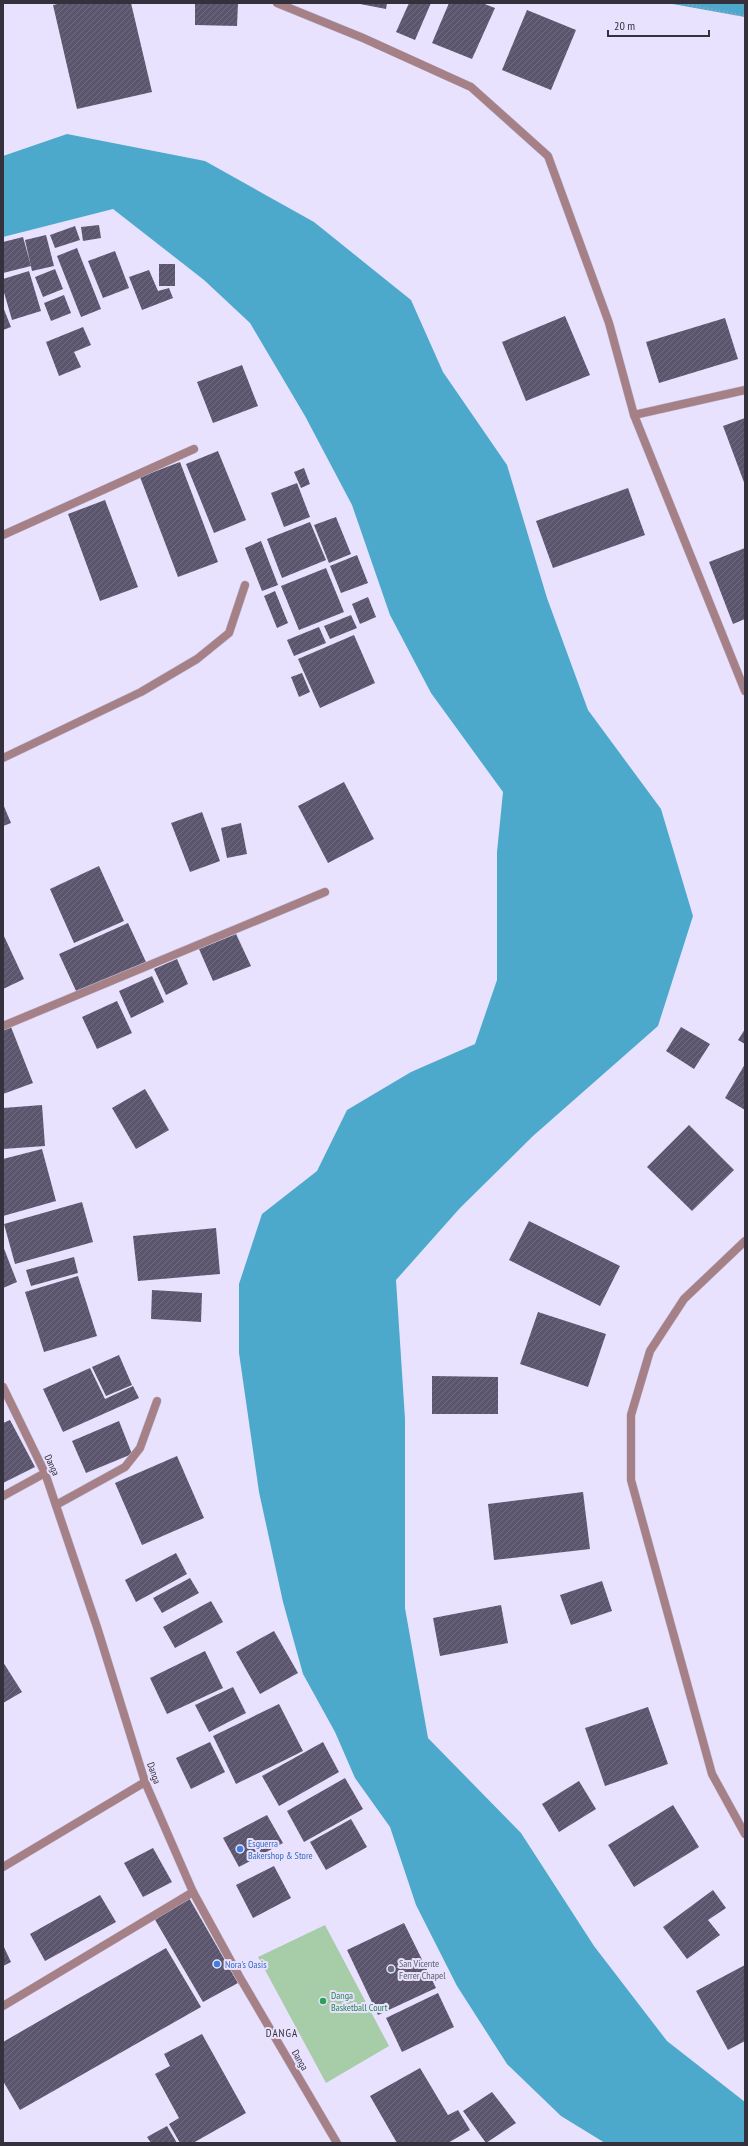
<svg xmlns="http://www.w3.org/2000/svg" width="748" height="2146" font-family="'PT Sans Narrow',sans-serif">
<defs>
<pattern id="building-hatch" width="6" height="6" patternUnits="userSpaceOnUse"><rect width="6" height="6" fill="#5c556e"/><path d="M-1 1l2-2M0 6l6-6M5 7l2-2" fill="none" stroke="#706b7f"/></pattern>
</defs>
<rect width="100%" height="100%" fill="#e9e2ff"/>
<path fill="#a7cca8" d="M325 1925 389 2046 326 2083 258 1957Z"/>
<g fill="#4da9cc">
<path d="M667 3H745V17Z"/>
<path d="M67 134 205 161 314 222 411 300 443 372 507 465 547 598 588 710 661 809 693 916 658 1026 533 1136 460 1208 396 1280 405 1419V1608L428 1738 521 1833 594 1946 667 2041 745 2102V2143H605L561 2116 507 2064 457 1986 416 1905 390 1827 355 1778 335 1732 303 1674 283 1602 259 1492 239 1353V1284L262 1214 317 1171 347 1110 411 1072 475 1044 497 980V852L503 792 431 693 390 615 352 505 305 416 250 323 204 280 113 209 3 237V156Z"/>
</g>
<g fill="url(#building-hatch)">
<path d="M62 3H131L152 92 77 109 53 5Z"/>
<path d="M195 3H238L237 26 195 25Z"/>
<path d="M355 3H387L386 9Z"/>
<path d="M409 3H431L415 40 396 32Z"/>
<path d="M449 3H482L495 8 472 59 432 43Z"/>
<path d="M527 10 576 30 551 90 502 70Z"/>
<path d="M99 225 101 238 83 241 81 227Z"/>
<path d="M75 226 80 240 55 248 50 235Z"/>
<path d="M46 235 54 266 32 271 25 240Z"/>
<path d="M23 237 31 266 3 273V242Z"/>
<path d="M77 248 101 309 81 317 57 256Z"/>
<path d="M115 251 129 288 103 298 88 261Z"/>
<rect x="159" y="264" width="16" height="22"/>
<path d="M55 269 63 289 43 297 35 277Z"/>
<path d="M149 270 158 291 169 288 173 298 142 310 129 277Z"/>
<path d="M29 271 41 311 12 320 3 289V279Z"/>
<path d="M64 295 71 313 51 321 44 303Z"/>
<path d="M3 307 11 327 3 330Z"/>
<path d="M565 316 590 375 526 401 502 342Z"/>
<path d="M725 318 738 359 659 383 646 342Z"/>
<path d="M83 327 91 345 74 352 81 367 59 376 46 342Z"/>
<path d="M242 365 258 406 213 423 197 382Z"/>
<path d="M745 418V485L723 426Z"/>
<path d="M218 451 246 520 214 533 186 464Z"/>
<path d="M180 462 218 562 178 577 140 477Z"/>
<path d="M304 468 310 484 301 488 294 472Z"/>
<path d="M297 483 310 517 284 527 271 493Z"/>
<path d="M628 488 645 535 553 568 536 521Z"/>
<path d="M105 500 138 587 100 601 68 514Z"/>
<path d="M336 517 351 554 329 563 314 525Z"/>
<path d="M310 522 326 560 282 578 267 539Z"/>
<path d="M261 541 278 585 262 591 245 548Z"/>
<path d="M745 548V619L733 624 709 562Z"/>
<path d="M357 555 368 583 341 593 330 566Z"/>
<path d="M326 568 344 612 299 630 281 586Z"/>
<path d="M275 591 288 623 277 628 264 596Z"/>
<path d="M368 597 376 617 360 624 352 604Z"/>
<path d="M351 615 357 628 330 639 324 626Z"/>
<path d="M319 627 326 643 294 656 287 640Z"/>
<path d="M354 635 375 683 320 708 298 659Z"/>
<path d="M302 673 310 692 299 697 291 677Z"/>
<path d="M344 782 374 839 328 863 298 806Z"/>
<path d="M3 804 11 823 3 826Z"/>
<path d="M202 812 220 861 190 872 171 823Z"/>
<path d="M241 823 247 854 227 858 221 828Z"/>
<path d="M99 866 124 921 74 943 50 889Z"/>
<path d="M128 923 146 962 77 993 59 954Z"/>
<path d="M3 934 24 979 3 989Z"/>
<path d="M236 934 251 966 213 981 199 949Z"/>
<path d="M177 959 188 984 166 995 154 969Z"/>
<path d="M152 976 164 1002 131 1018 119 991Z"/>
<path d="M117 1001 132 1033 97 1049 82 1017Z"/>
<path d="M11 1027 33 1083 3 1094V1030Z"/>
<path d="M681 1027 710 1044 694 1069 666 1051Z"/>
<path d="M745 1029V1044L738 1040Z"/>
<path d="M745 1064V1110L725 1098Z"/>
<path d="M145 1089 169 1130 136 1149 112 1108Z"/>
<path d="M42 1105 45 1146 3 1149V1108Z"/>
<path d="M689 1125 734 1170 692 1211 647 1167Z"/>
<path d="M42 1149 56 1201 3 1216V1159Z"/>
<path d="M82 1202 93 1242 15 1264 4 1224Z"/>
<path d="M529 1221 620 1266 600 1306 509 1260Z"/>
<path d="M216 1228 220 1274 138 1281 133 1236Z"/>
<path d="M3 1246 17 1282 3 1288Z"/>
<path d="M74 1257 78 1273 31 1286 26 1270Z"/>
<path d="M78 1276 97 1336 44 1352 25 1292Z"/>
<path d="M152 1290 202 1293 201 1322 151 1319Z"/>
<path d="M538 1312 606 1334 588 1387 520 1364Z"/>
<path d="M119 1355 132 1385 106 1396 92 1367Z"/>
<path d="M90 1368 105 1399 133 1386 139 1398 63 1432 43 1389Z"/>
<path d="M432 1376 498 1377V1414H432Z"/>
<path d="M10 1420 35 1467 3 1483V1423Z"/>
<path d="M119 1421 132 1454 86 1473 72 1441Z"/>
<path d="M177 1456 204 1518 142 1545 115 1483Z"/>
<path d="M583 1492 590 1549 494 1560 488 1504Z"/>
<path d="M176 1553 187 1574 136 1602 125 1580Z"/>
<path d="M190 1578 199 1593 162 1613 153 1598Z"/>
<path d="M602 1581 612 1611 571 1625 560 1595Z"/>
<path d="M211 1601 223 1622 175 1648 163 1627Z"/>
<path d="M501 1605 508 1643 440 1656 433 1618Z"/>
<path d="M274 1631 298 1673 260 1694 236 1652Z"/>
<path d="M205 1651 223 1688 167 1714 150 1678Z"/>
<path d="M3 1662 22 1692 3 1703Z"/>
<path d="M233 1687 246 1713 209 1732 195 1705Z"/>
<path d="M279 1704 303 1751 236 1784 213 1736Z"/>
<path d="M648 1707 668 1764 605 1786 585 1728Z"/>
<path d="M210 1742 225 1772 191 1789 176 1758Z"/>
<path d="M323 1742 339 1772 279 1806 262 1776Z"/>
<path d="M345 1778 363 1809 304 1842 287 1811Z"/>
<path d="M579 1781 596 1809 559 1832 542 1804Z"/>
<path d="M673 1805 699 1847 634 1887 608 1845Z"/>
<path d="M267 1815 283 1843 239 1867 223 1838Z"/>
<path d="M351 1819 367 1847 326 1870 310 1842Z"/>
<path d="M153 1848 172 1882 143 1897 124 1863Z"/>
<path d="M274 1866 291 1898 253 1918 236 1885Z"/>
<path d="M713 1890 726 1908 708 1920 720 1935 687 1959 663 1927Z"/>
<path d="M100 1895 116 1922 45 1961 30 1934Z"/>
<path d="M189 1898 238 1983 203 2002 154 1918Z"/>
<path d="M404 1923 436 1988 378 2015 347 1950Z"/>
<path d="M3 1945 11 1962 3 1966Z"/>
<path d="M166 1948 201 2007 20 2110 3 2081V2042Z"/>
<path d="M745 1965V2041L728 2050 696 1991Z"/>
<path d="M438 1993 454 2027 402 2052 386 2018Z"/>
<path d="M202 2034 246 2113 193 2143H180L169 2124 179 2118 155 2074 170 2066 164 2054Z"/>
<path d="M420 2068 448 2115 458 2110 470 2130 448 2143H397L370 2096Z"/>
<path d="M492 2092 516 2123 486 2143 463 2111Z"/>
<path d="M167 2126 177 2143H151L147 2137Z"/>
</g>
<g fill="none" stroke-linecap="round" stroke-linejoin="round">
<g stroke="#c5bfd8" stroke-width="9">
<g id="street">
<path d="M277 3 363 38 471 87 548 156 609 323 634 415 745 691"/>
<path d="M634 415 745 390"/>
<path d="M3 535 194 449"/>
<path d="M3 758 141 692 197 659 229 633 245 585"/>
<path d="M3 1026 325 892"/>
<path d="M745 1241 684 1299 650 1351 631 1415V1480L712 1774 745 1834"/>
<path d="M3 1387 45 1473 97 1627 145 1782 193 1892 239 1976 337 2143"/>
<path d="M3 1496 45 1473"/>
<path d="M56 1505 125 1467 140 1448 157 1401"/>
<path d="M3 1867 145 1782"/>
<path d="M3 2006 193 1892"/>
</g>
</g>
<path stroke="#a7a1b8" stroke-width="2.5" stroke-dasharray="1 3" stroke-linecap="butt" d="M680 3 745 16"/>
<use href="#street" stroke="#a58187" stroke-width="8"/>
</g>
<g fill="#3f7fe0" stroke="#e9e2ff" stroke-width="1.5">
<circle cx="240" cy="1849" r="4"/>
<circle cx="217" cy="1964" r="4"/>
</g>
<circle fill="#6b7280" stroke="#e9e2ff" stroke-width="1.5" cx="391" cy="1969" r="4"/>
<circle fill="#2e9e5b" stroke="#e9e2ff" stroke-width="1.5" cx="323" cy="2001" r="4"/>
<g text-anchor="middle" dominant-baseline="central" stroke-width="4" stroke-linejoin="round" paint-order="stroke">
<g font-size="10" fill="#34313d" stroke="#e9e2ff">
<text transform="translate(52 1465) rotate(66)">Danga</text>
<text transform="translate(154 1773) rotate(71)">Danga</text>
<text transform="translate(300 2060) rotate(60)">Danga</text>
</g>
<g font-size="10" fill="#366cbe" stroke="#e9e2ff" text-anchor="start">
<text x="248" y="1843">Esguerra<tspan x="248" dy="12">Bakershop &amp; Store</tspan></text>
<text x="225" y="1964">Nora's Oasis</text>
</g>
<g font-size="10" fill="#5b616d" stroke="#e9e2ff" text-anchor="start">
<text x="399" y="1963">San Vicente<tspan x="399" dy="12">Ferrer Chapel</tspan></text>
</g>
<g font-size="10" fill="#27864d" stroke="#e9e2ff" text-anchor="start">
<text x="331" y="1995">Danga<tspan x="331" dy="12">Basketball Court</tspan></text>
</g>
<g font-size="11" letter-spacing="1" fill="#34313d" stroke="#e9e2ff">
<text x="282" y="2033">DANGA</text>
</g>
</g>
<rect width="748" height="2146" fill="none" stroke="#34313d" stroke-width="8"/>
<path d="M608 30v6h101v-6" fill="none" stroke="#34313d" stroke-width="2"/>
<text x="614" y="30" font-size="12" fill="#34313d" stroke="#e9e2ff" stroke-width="3" paint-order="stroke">20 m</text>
</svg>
